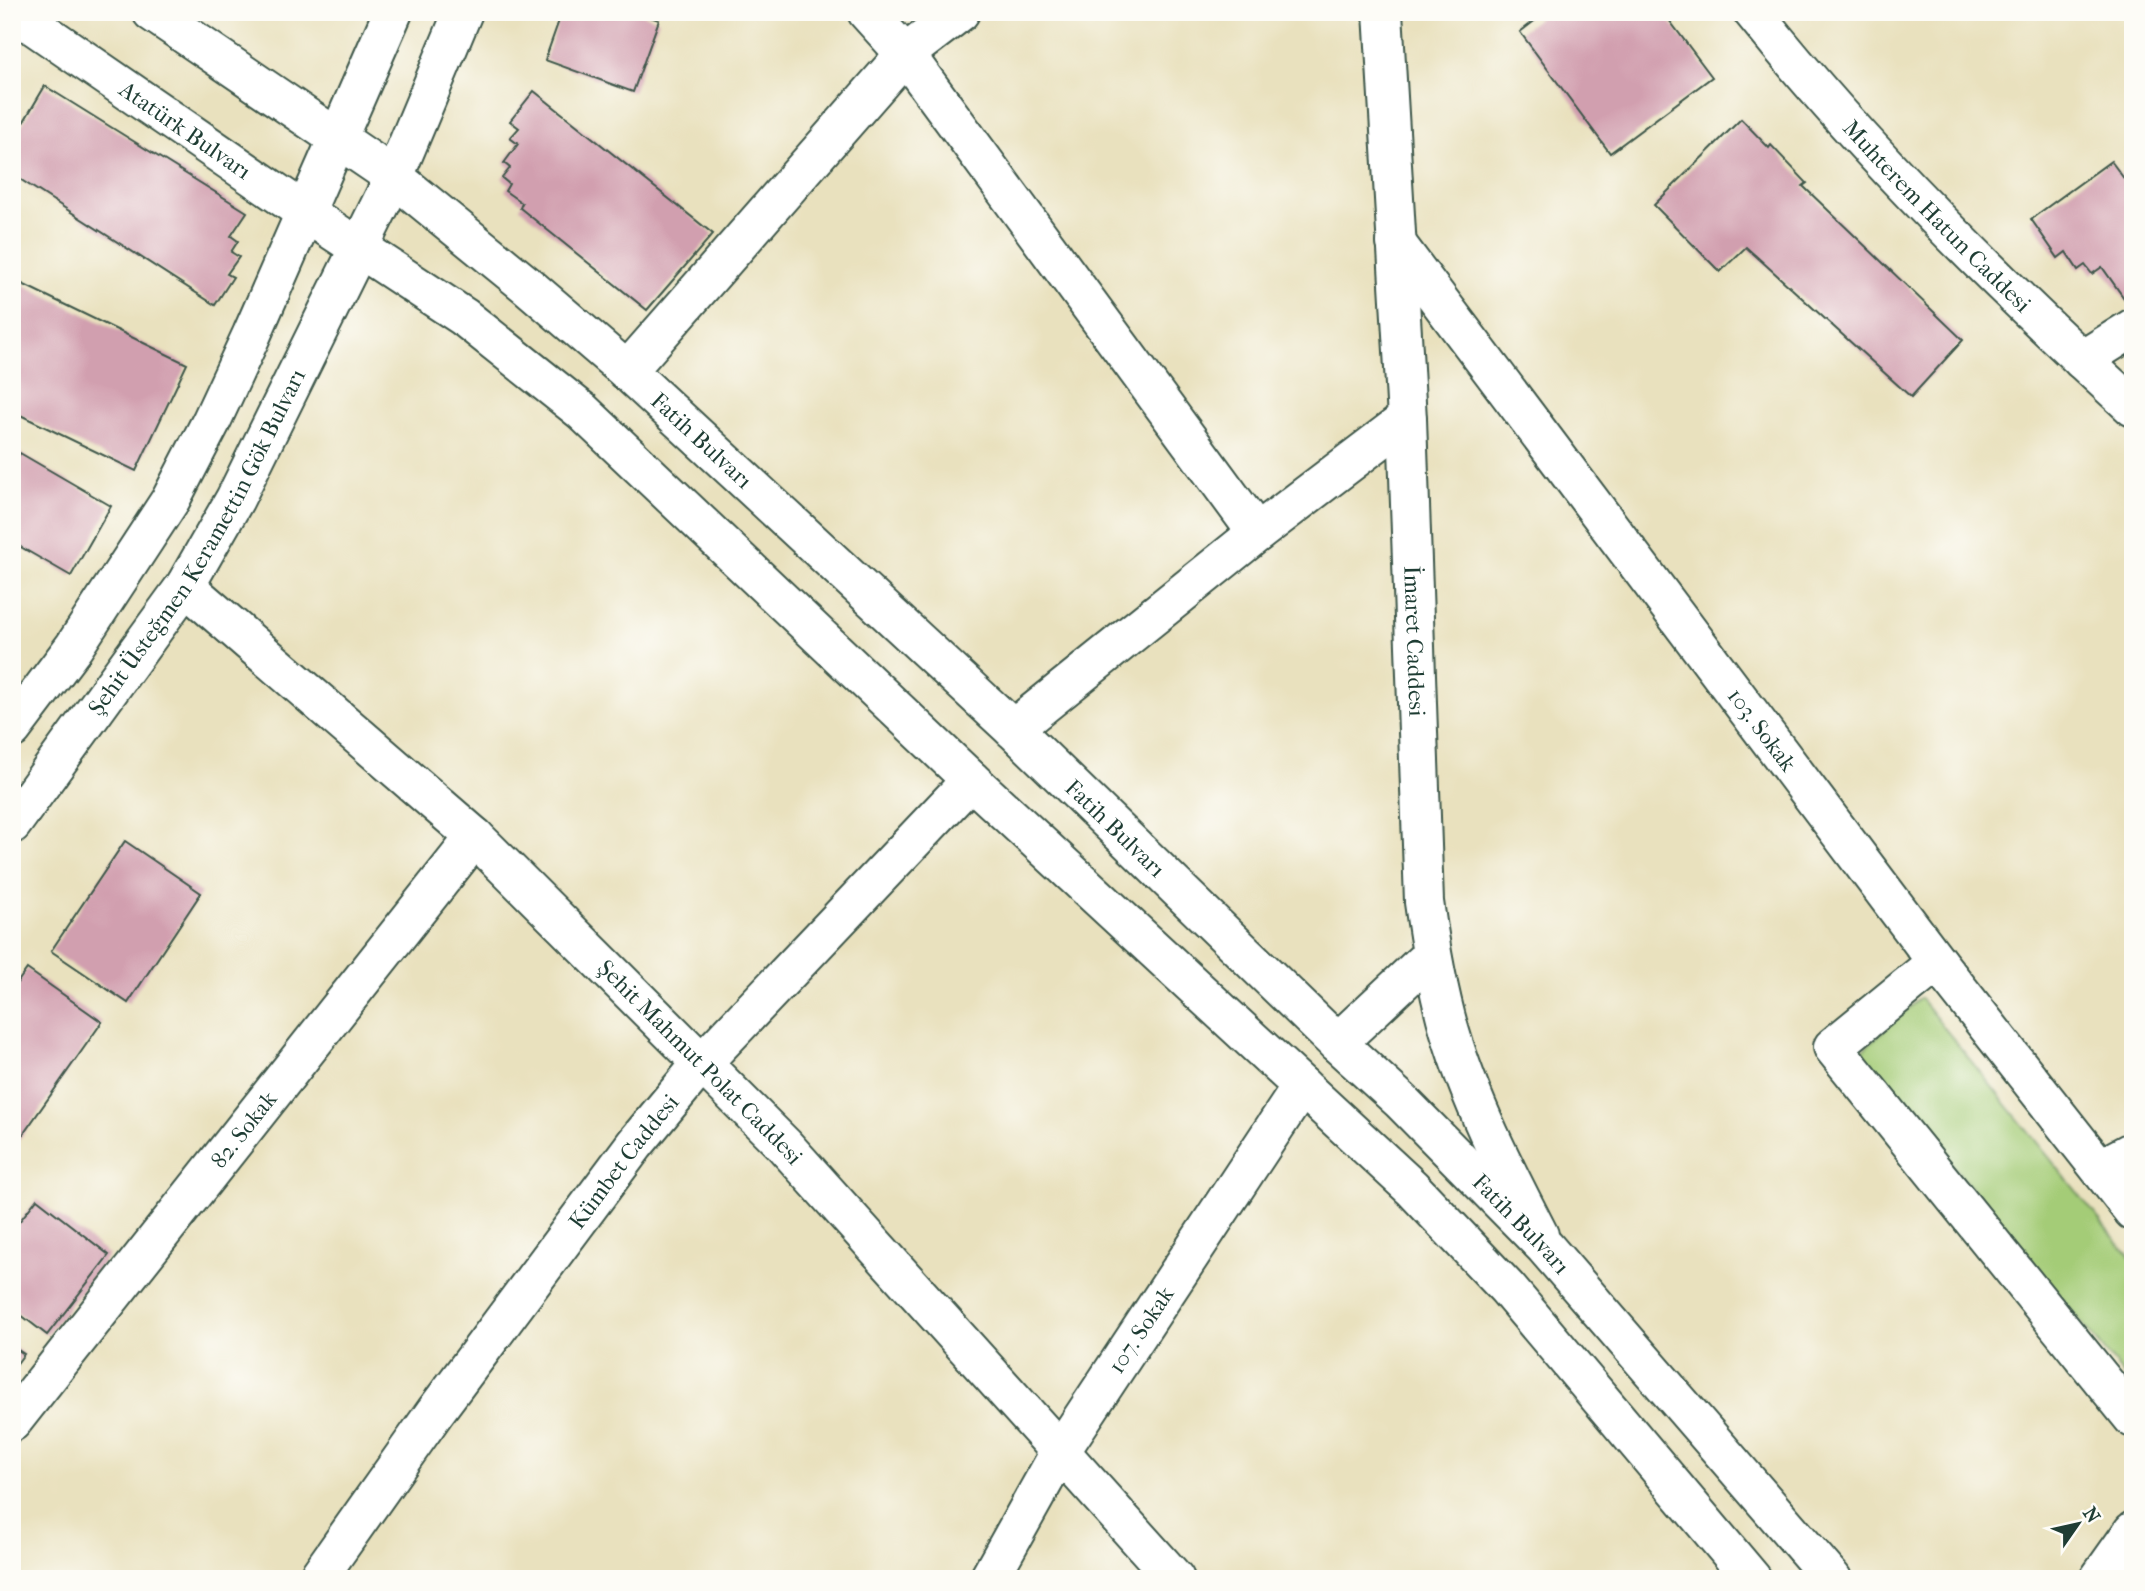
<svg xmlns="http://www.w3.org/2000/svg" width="2145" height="1591" font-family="'IM FELL French Canon',serif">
<rect width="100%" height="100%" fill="#fdfcf7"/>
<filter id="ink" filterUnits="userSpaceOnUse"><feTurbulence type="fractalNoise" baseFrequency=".0143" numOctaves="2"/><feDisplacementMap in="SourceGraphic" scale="14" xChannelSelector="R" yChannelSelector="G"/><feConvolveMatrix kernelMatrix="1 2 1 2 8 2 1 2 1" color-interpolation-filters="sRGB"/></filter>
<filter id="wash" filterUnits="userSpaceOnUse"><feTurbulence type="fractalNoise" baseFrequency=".00686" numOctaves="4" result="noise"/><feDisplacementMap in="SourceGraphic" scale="28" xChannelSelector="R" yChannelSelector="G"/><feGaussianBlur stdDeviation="1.57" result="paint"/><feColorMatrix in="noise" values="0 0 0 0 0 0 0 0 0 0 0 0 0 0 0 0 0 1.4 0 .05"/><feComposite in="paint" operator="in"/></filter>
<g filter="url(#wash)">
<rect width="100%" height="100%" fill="#e9e1be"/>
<path fill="#a4cc77" stroke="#628456" stroke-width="2" d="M1920 998 2133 1261V1386L1860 1052Z"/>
<g id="blocks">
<g fill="#d19faf">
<path d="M562 12H636L659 20 633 92 545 60Z"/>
<path d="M1546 12H1663L1712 77 1610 153 1520 32Z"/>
<path d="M45 86 247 212 231 236 238 241 231 252 239 257 227 274 233 277 215 305 12 174V158L20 128Z"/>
<path d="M534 91 713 234 647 310 520 208 522 203 505 191 509 184 502 178 510 168 504 163 518 144 510 138 519 128 510 121Z"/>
<path d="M1741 119 1769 148 1771 145 1807 183 1803 186 1963 340 1911 397 1746 247 1720 272 1654 205Z"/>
<path d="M2111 161 2128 184 2129 169 2133 166V296L2126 301 2102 267 2092 274 2085 265 2078 270 2066 252 2058 258 2031 219Z"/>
<path d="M12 279 187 364 136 471 12 411Z"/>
<path d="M20 453 111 506 71 576 12 542V467Z"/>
<path d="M125 841 201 893 128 1003 51 951Z"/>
<path d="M27 969 102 1022 12 1150V990Z"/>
<path d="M37 1199 109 1255 47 1335 12 1308V1231Z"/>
<path d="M12 1346 24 1354 12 1370Z"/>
</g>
</g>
</g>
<g filter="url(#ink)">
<use href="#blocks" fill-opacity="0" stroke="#3d5649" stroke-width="2"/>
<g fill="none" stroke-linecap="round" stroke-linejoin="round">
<g stroke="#3d5649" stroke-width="42">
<g id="minor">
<path d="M867 12 905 54 1257 533"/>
<path id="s1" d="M1383 12 1407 419 1424 902C1430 945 1437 987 1449 1029 1470 1101 1505 1169 1539 1235"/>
<path id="s2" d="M1753 12C1867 155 1998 283 2133 407"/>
<path id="s3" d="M1396 243 1937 962 2133 1211"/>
<path d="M2082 360 2133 328"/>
<path d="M627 371 905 54 960 12"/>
<path id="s4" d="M185 586 475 837 784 1145 1175 1579"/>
<path d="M1013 729 1257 533 1407 419"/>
<path d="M1937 962 1833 1047 2133 1418"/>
<path d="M1337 1043 1431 955"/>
<path d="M2101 1168 2133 1151"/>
<path id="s5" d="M12 1422 475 837"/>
<path id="s6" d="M317 1579 435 1412 635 1144 702 1063 971 780"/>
<path id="s7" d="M989 1579 1060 1452 1302 1086"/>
<path d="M2099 1579 2133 1531"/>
</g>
</g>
<g stroke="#3d5649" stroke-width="42">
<g id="major">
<path id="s8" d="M14 12 306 213 464 317 582 411 971 780 1412 1188 1507 1288 1752 1579"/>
<path id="s9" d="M152 12 394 177 529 287 627 371 1013 729 1337 1043 1401 1101 1545 1247 1832 1579"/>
<path d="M12 729 74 647 171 499 211 422 252 334 393 12"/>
<path id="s10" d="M12 824 185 586 235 499 394 177 463 12"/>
</g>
</g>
<use href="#minor" stroke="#fff" stroke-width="38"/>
<use href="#major" stroke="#fff" stroke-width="38"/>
</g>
</g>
<g text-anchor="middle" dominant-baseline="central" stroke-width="6" stroke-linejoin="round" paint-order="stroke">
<g font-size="23" fill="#1f3d34" stroke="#fdfcf7">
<text stroke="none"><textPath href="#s8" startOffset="208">Atatürk Bulvarı</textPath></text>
<text stroke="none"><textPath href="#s2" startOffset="275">Muhterem Hatun Caddesi</textPath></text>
<text stroke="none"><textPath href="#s9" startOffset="698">Fatih Bulvarı</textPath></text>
<text stroke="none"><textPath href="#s10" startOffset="338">Şehit Üsteğmen Keramettin Gök Bulvarı</textPath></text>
<text stroke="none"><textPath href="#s1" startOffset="630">İmaret Caddesi</textPath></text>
<text stroke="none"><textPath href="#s3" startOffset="609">103. Sokak</textPath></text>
<text stroke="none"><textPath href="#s9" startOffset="1265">Fatih Bulvarı</textPath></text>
<text stroke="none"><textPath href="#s4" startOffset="702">Şehit Mahmut Polat Caddesi</textPath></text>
<text stroke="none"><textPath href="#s5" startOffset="373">82. Sokak</textPath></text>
<text stroke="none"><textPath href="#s6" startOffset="518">Kümbet Caddesi</textPath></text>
<text stroke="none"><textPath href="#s9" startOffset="1832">Fatih Bulvarı</textPath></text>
<text stroke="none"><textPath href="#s7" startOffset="292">107. Sokak</textPath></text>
</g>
</g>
<rect width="2145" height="1591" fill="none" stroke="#fdfcf7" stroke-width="42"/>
<g transform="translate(2078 1524) rotate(56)" stroke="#fdfcf7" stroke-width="5" paint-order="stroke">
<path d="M0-5L12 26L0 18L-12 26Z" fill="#1f3d34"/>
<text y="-10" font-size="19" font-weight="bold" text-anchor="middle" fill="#1f3d34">N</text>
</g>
</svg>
